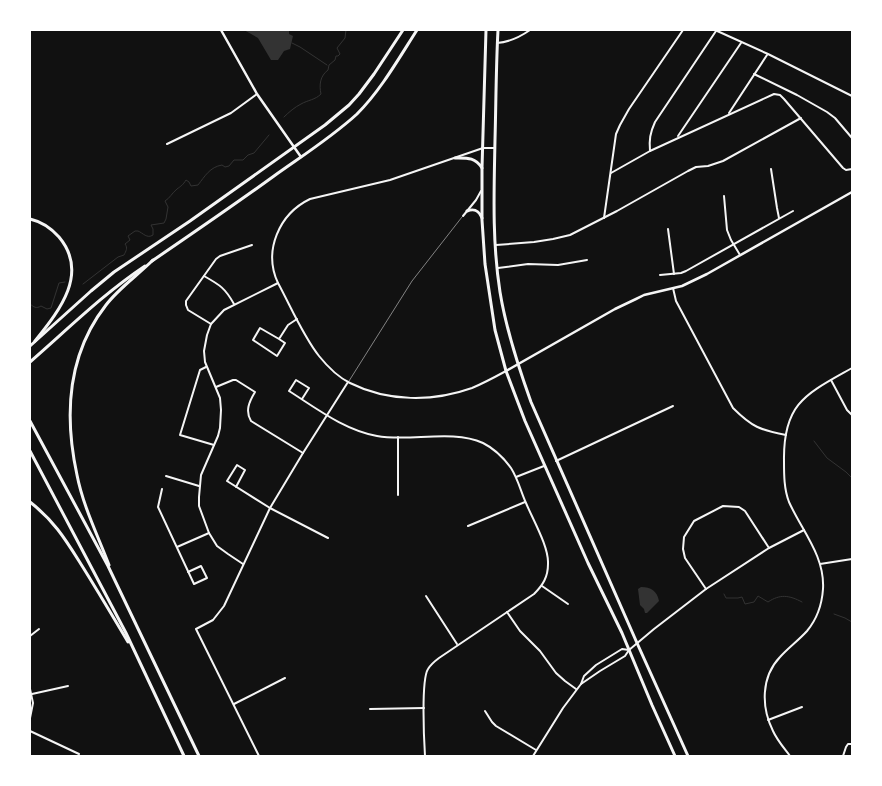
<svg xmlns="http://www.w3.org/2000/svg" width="882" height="786" font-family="'Asap Condensed',sans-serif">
<rect width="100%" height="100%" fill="#111"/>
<g fill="#333">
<path d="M244 30H289V34L293 36 290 49 284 51 278 60H271L258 38Z"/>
<path d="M641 587C651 587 657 591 659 601L647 613H645L644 609 640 605 638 589Z"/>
</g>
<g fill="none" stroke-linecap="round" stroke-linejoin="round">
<g stroke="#333" stroke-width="1">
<path d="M292 43 300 47 327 65"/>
<path d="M284 117C289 112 295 107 301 104 308 100 315 100 321 94 319 85 320 76 328 70L329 65 335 60 336 56H338L340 54 337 48 345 38 346 30"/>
<path d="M83 284 118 257 124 255C126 251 128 248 125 244L130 240 128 236 135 231H138C143 233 147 239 153 235V229L151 225 164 223 166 219 168 207 165 201C170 198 172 193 177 189 181 186 183 185 186 180L189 182 191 186 198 185C205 176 210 167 222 165L225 167 229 166 234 160H243L248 155 254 153 269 135"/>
<path d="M30 304C34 307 36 309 41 306L47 309 51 308 59 283 65 282"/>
<path d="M814 441 827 458 846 472 852 478"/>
<path d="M724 594 726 598H738L742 597 745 604 754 602 758 596 768 602C780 594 789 595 802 602"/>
<path d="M834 614 845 618 852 622"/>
</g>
<path stroke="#f5f5f5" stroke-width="0.5" d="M349 381 412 281 462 217"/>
<g stroke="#f5f5f5" stroke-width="2">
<path d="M715 30 768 54 852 96"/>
<path d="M497 43C510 42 520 37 530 30"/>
<path d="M754 74 797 95 827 112 835 118 852 138"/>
<path d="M729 113 767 55"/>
<path d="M678 136 741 43"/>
<path d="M167 144 231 113 257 94"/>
<path d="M495 148H483L390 180 310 199C279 214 263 251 278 283 290 305 303 336 319 356 327 366 338 377 350 383 388 402 433 402 472 388 484 383 495 377 506 371"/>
<path d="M650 151C649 140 650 133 655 122L716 31"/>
<path d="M771 169 777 208 779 218"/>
<path d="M611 173 650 151 774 94 780 95 784 99 843 168 846 170 852 169"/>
<path d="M724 196 727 230 731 240 740 255"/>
<path d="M463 216 476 200 481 191"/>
<path d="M604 218 616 134 620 125 629 109 683 30"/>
<path d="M668 229 674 274"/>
<path d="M496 245 534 242 553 239 570 235 617 211 688 171 696 167 708 166 723 161 801 118"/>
<path d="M498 268 528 264 558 265 587 260"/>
<path d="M660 275 681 273 686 271 793 211"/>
<path d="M204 276C220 285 225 288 234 304"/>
<path d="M673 288 676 301 733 408C752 427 760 430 786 435"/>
<path d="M211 324 188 310 186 305V301L216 259 220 256 252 245"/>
<path d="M279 339 260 328 253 340 277 356 285 343 279 339 288 325 297 319"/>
<path d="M206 367 200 370 180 435 214 445"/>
<path d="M831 380 847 410 852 415"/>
<path d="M216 387 233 380H236L255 392C249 402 245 411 251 421L303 453"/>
<path d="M302 399 309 388 296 380 289 391C316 408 344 430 377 436 410 442 452 429 483 443 495 449 503 457 511 468 518 479 521 492 526 503 533 520 549 547 548 564 548 577 543 585 534 594L439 658C435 661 431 664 428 669 421 680 424 740 425 756"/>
<path d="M398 437V495"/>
<path d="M556 461 673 406"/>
<path d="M166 476 199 486"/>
<path d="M516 477 544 466"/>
<path d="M236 487 245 470 237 465 227 481 270 508 328 538"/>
<path d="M162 489 158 507 194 584 207 578 201 566 188 572"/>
<path d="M468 526 525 502"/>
<path d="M177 547 209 533"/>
<path d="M243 564 228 554 217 546 209 533 199 506V497L201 475 218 436 220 428 221 410 220 398 205 362 204 351 207 335 211 324 224 310 278 283"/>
<path d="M820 564 852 559"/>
<path d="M542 586 568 604"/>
<path d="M706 589 685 558 683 549 684 537 694 521 723 506 739 507 745 511 769 548"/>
<path d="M426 596 457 644"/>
<path d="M507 612 520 631 540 651 556 673 565 681 576 689"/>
<path d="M30 636 39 629"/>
<path d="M581 684 584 676 596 665 622 649 629 650"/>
<path d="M30 689 33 703 30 718"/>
<path d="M32 694 68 686"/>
<path d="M234 704 285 678"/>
<path d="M370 709 424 708"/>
<path d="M485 711 492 722 496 726 536 750"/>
<path d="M768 720 802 707"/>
<path d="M30 731 79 754"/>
<path d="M259 756 196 629 213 620 224 606 270 508 303 453 348 382"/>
<path d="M533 756 563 708 581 684 600 671 625 656 629 650 654 629 706 589 769 548 804 530"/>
<path d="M790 756C784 748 777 740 773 731 761 707 761 677 780 657 788 648 799 640 807 631 817 619 822 604 823 589 825 556 802 531 789 502 784 489 784 475 784 461 783 403 806 394 852 368"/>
<path d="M843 756 846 747 848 744H852"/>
</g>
<g stroke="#f5f5f5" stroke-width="2.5">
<path d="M221 30 257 94 301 157"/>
<path d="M506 371 615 309 636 299 644 295 682 286 707 274 852 192"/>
</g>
<g stroke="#f5f5f5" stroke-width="3">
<path d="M486 30 482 168V220L485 264 495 330 506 371 525 421 588 563 622 633 652 705 675 756"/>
<path d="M498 30C496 67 496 103 495 140 494 191 492 241 500 292 506 329 518 366 531 402L637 643 688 756"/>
<path d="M455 158C467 158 475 157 482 168"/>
<path d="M467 211C475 208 479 211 482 218"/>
<path d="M152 261C193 233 234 205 274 176 302 156 332 137 357 114 381 90 399 58 417 30"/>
<path d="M30 346 91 291 114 272 190 221 325 125 349 105 359 94 374 74 403 30"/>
<path d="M30 362C68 329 103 294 145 266"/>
</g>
<g stroke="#f5f5f5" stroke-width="3">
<path d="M30 219C43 222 51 228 59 237 90 274 58 312 35 341"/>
<path d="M30 421 108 566 199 756"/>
<path d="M30 451 126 633 184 756"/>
<path d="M30 502C53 520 64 537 79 561 96 588 112 615 128 642"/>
<path d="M109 565C98 536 83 506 77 475 64 415 67 355 106 305 119 288 138 275 153 260"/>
</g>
</g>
<rect width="882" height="786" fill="none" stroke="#ffffff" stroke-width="62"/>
</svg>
